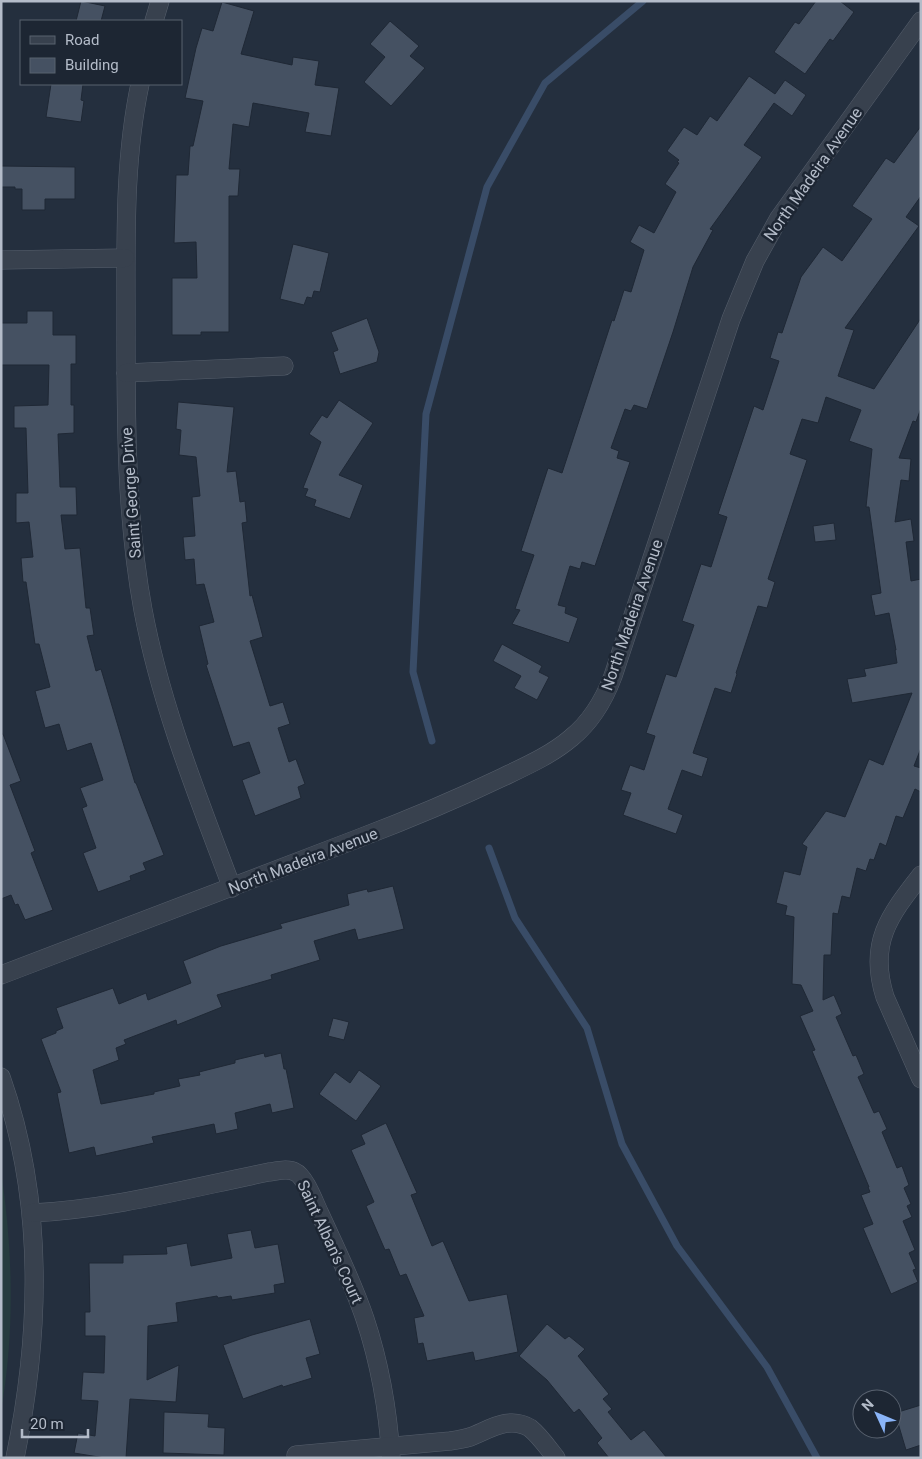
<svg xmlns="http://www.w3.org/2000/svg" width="922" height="1459" font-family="Roboto,sans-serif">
<rect width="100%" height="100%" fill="#242f3e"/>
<path fill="#263c3f" d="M1 1171C13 1250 15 1332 1 1411Z"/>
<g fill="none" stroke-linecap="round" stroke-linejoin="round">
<g stroke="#394c67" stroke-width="7">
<path d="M432 741 413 672 426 414 487 187 545 83 643 1"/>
<path d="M489 848 515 918 587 1028 622 1144 677 1246 767 1367 817 1458"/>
</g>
</g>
<g fill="#455162" stroke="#1f2835">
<path d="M81 1 105 6 101 21H76Z"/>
<path d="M816 1H840L854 12 833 41 830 39 805 74 774 52 795 22 799 24Z"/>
<path d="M222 2 254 11 241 54 292 65 293 57 319 61 315 85 339 88 331 136 305 132 309 113 253 103 249 127 233 124 229 169H240L238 196H229V332H201V335H172V278H197L196 242 174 243 176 175H188L190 146H193L203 101 185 98 196 48 202 28 213 31Z"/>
<path d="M390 21 419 46 410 56 425 68 391 106 364 82 385 57 370 44Z"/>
<path d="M749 76 775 94 785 80 806 95 792 116 774 103 744 145 762 157 710 229 713 230 693 267 673 332 647 409 634 405 631 411 625 409 611 448 619 451 617 458 630 462 595 566 582 562 580 569 570 566 558 605 566 607 565 613 578 618 569 643 512 624 520 610 515 609 534 555 521 551 548 468 562 473 612 320 614 321 624 290 631 292 644 250 630 242 639 225 654 233 676 192 665 184 679 163 677 162 679 160 667 151 684 127 697 135 710 116 717 121Z"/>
<path d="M51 84H83L81 100 84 101 81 122 46 117Z"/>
<path d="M921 126V196L906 217 919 226 845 328 854 330 838 376 874 389 921 318V408L916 422 913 421 899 458 911 459 909 481 901 480 895 522 911 519 914 541 906 542 911 581 921 579V748L914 766 921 768V792L915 789 903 818 896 816 886 846 880 843 874 860 870 859 866 871 857 868 850 898 842 896 838 914 833 913 831 955H824L823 1000 834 995 842 1014 836 1017 853 1056 856 1055 864 1074 858 1077 874 1113 879 1111 887 1129 882 1132 897 1168 902 1166 909 1185 904 1188 911 1204 907 1206 912 1217 903 1221 915 1250 909 1253 916 1269 913 1270 918 1282 891 1294 863 1228 873 1224 861 1195 870 1192 868 1187H869L812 1051 815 1050 800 1016 813 1011 801 985 792 984 794 917 785 915 787 906 776 903 784 871 800 875 807 847 802 844 826 811 845 817 869 759 883 765 912 693 852 703 847 679 866 676 864 669 897 663 895 650H896L889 613 875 616 871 595 881 593 869 507H866L872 449 849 441 861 410 826 397 818 423 802 419 790 454 807 460 768 579 775 582 767 608 758 606 736 673 737 674 731 693 715 688 693 753 708 758 702 777 682 770 668 809 683 815 676 834 623 815 631 793 621 790 630 765 644 770 655 736 646 733 666 674 676 677 694 625 682 621 701 564 711 567 727 517 718 514 754 406 763 410 779 361 770 358 778 332 782 333 801 277 823 247 842 261 872 219 852 206 886 158 894 163Z"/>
<path d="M1 166 75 167V199H45V210H22V189H15V187H1Z"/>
<path d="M293 244 329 253 320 292 314 291 312 298 307 297 304 305 280 299Z"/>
<path d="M27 311H53V335H76V364H71V405H74V433L58 434 60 487H76L77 515H61L65 549 80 548 86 608H90L94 635 87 636 96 671 101 669 135 783H136L164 855 143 863 146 870 130 876 131 880 98 892 83 853 96 848 82 808 87 806 80 788 103 780 91 743 67 751 59 724 45 728 35 691 50 687 39 644H35L26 582H23L21 558 33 557 29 522 16 523V493H28L26 428H14V406L48 405 49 365H1V323H27Z"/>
<path d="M367 318 379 352 377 362 340 374 333 352 338 350 331 332Z"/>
<path d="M339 400 373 423 339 475 363 485 350 519 314 506 316 500 305 496 308 489 303 488 321 442 309 434 322 415 327 418Z"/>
<path d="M178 402 234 407 227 472 236 471 240 502 245 501 247 522 242 523 250 596 252 595 263 637 250 641 270 706 283 702 290 724 278 728 289 762 296 759 305 784 298 787 301 798 255 816 242 780 260 773 249 742 233 747 206 665 208 664 199 626 214 622 204 584 196 585 194 559 185 560 183 537 195 536 192 497 200 496 196 457 179 455 181 430 176 429Z"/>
<path d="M834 523 836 540 815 542 813 526Z"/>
<path d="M502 644 542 666 539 672 549 677 537 700 514 688 521 676 493 661Z"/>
<path d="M1 734H3L21 781 10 785 35 851 31 853 53 910 25 920 18 904 15 905 11 895 1 899Z"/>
<path d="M393 886 404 929 358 940 355 929 314 941 320 960 271 975 272 979 217 995 222 1007 177 1025 176 1020 124 1040 126 1044 116 1048 119 1060 93 1070 101 1104 154 1094V1092L180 1086 178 1079 200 1075 199 1072 235 1063V1060L264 1053 265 1057 281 1053 284 1069H286L294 1108 272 1113 270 1104 235 1113 238 1129 216 1134 214 1124 152 1137 154 1143 96 1156 94 1147 69 1153 57 1093 61 1092 41 1039 56 1033V1031L63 1028 56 1008 113 988 119 1004 146 993 148 1000 191 983 183 961 221 946 282 928 280 924 349 905 347 894 367 889 368 892Z"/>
<path d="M333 1018 349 1022 344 1040 328 1036Z"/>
<path d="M359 1070 381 1086 356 1121 319 1094 335 1072 350 1083Z"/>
<path d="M386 1123 417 1193 411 1195 432 1246 443 1241 469 1301 507 1294 518 1352 475 1361 473 1352 427 1361 423 1343 418 1344 414 1318 424 1316 406 1274 400 1276 389 1249 385 1250 366 1206 374 1202 351 1150 365 1144 361 1135Z"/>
<path d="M251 1230 255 1248 278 1244 285 1283 274 1285 275 1293 232 1300 231 1296 218 1298 217 1296 176 1303 178 1322 148 1326 147 1380 179 1365 176 1402 130 1399 126 1458H105L74 1453 78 1433 95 1436 98 1401 81 1400 83 1372 104 1373 105 1336H85V1312H90L89 1263H123V1255L167 1254 166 1247 187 1243 191 1266 232 1258 227 1234Z"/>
<path d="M310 1319 320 1354 306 1358 312 1378 283 1387 282 1385 243 1399 223 1345 252 1335Z"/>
<path d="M547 1324 565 1339 569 1336 585 1349 578 1356 609 1394 603 1399 612 1409 608 1412 631 1440 644 1430 667 1458H609L597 1443 602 1438 579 1409 574 1413 547 1380 519 1356Z"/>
<path d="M921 1405V1445L906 1450 895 1413Z"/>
<path d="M164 1412 209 1414 208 1427 225 1428 224 1455 163 1453Z"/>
</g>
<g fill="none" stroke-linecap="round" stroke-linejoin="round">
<g stroke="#565f6c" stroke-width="19">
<g id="minor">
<path d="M154 21 160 1"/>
<path d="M140 84C124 159 126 238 126 314 126 413 125 512 143 610 161 706 198 797 232 888"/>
<path d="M1 260 125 258"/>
<path d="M126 373 284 366"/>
<path d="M921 875C889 916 868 943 885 997L921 1079"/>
<path d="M1 975C120 930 239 885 357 839 407 820 455 800 503 777 526 766 551 755 571 738 592 721 604 700 613 676L731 319 755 261 779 218 921 21"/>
<path d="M1 1077C44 1199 41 1332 15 1458"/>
<path d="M32 1213C112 1209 190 1188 269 1172 277 1171 288 1168 295 1172 305 1176 315 1204 320 1214 336 1249 353 1283 365 1319 380 1364 388 1411 391 1458"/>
<path d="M296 1455 450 1441C457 1440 463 1439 470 1437 489 1430 509 1415 530 1428 540 1436 548 1448 556 1458"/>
</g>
</g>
<use href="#minor" stroke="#38414e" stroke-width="18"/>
</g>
<g text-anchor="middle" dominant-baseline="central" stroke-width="5" stroke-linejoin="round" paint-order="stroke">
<g font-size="16" fill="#b4bcc9" stroke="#1d2633">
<text transform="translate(813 174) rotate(-55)">North Madeira Avenue</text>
<text transform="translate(131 493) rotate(-94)">Saint George Drive</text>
<text transform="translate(632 615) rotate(-71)">North Madeira Avenue</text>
<text transform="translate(303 861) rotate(-21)">North Madeira Avenue</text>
<text transform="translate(330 1242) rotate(65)">Saint Alban's Court</text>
</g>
</g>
<rect width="922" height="1459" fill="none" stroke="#b4bcc9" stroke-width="5"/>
<rect x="20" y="20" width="162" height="65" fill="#1d2633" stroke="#59626f"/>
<rect x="30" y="36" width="25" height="8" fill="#38414e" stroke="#59626f"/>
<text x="65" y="45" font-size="15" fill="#b4bcc9">Road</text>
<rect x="30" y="58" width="25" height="15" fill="#455162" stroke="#59626f"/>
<text x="65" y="70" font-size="15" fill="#b4bcc9">Building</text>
<g transform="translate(877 1414) rotate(314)"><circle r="24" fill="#1d2633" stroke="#59626f"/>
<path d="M0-4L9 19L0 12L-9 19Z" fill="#8ab4f8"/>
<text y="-8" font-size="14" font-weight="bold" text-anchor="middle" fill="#b4bcc9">N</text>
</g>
<path d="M22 1429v8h66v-8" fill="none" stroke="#b4bcc9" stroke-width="2.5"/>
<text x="30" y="1429" font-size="15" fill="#b4bcc9" stroke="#1d2633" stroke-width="4" paint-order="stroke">20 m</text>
</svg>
